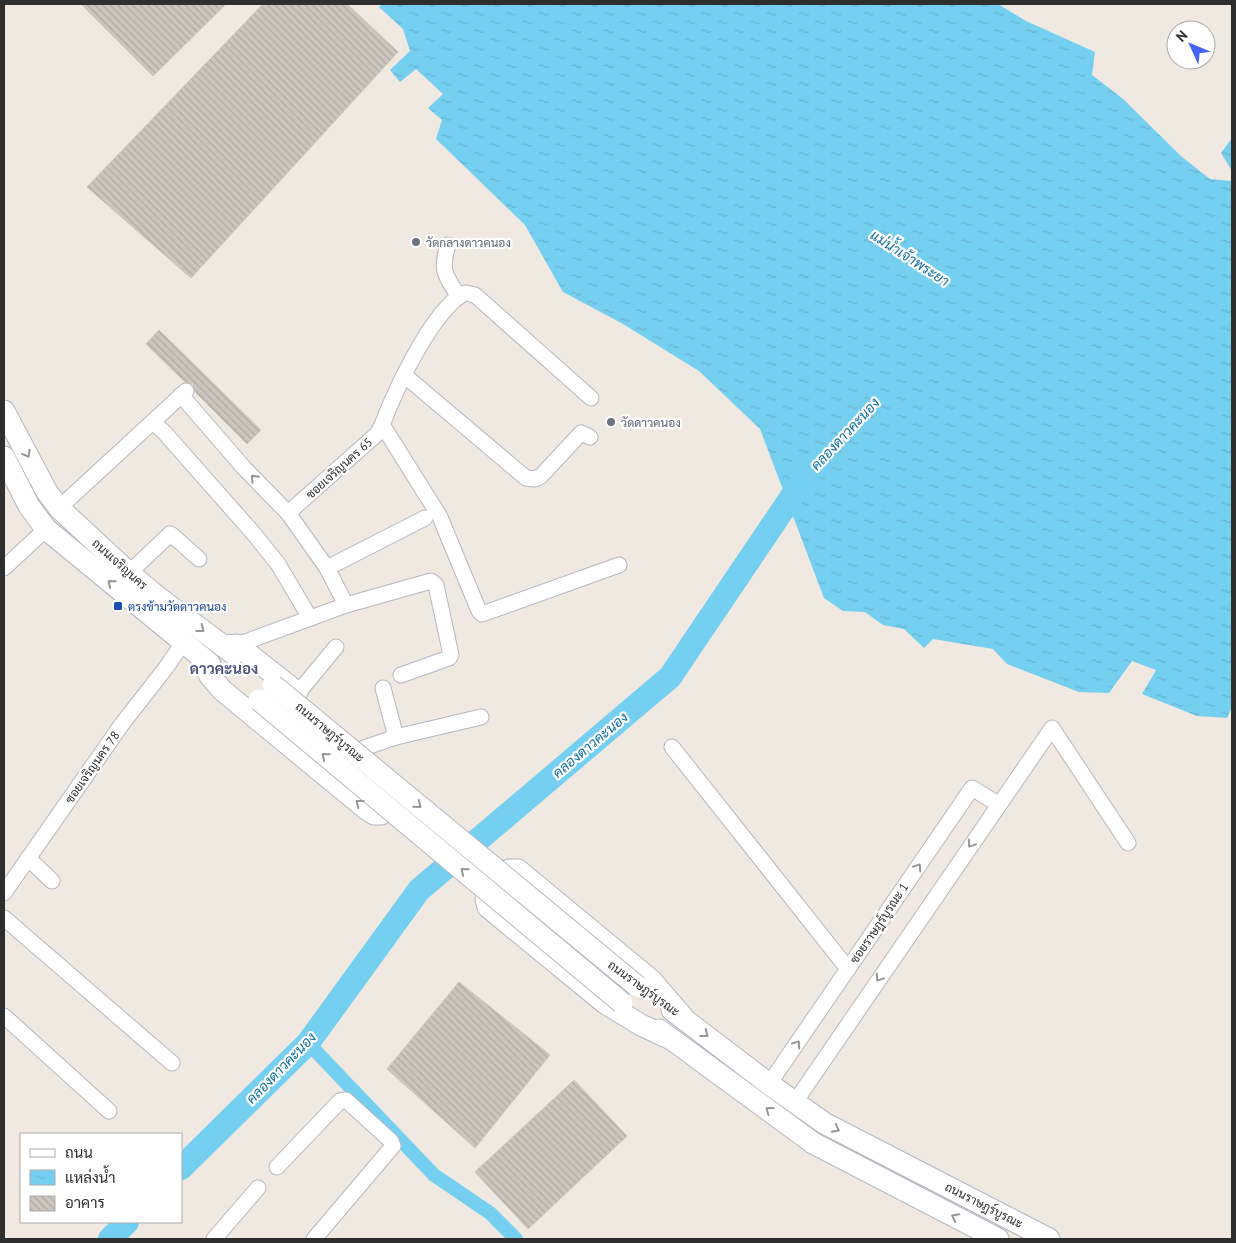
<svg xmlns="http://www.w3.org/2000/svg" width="1236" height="1243" font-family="'PT Sans',Sarabun,sans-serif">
<defs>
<pattern id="water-ripples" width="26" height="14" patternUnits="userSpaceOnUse" patternTransform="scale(1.25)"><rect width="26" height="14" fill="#75cff0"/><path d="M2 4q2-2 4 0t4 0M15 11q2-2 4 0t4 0" fill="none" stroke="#66b2ce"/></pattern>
<pattern id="building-back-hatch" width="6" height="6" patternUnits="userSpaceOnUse" patternTransform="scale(1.25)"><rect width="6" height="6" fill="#cbc7bf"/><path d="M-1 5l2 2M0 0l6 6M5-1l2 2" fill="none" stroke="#afaba4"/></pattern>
</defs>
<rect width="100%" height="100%" fill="#efe9e1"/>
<g fill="url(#water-ripples)">
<path d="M382 4H998L1026 21 1095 52 1092 75 1122 98 1182 157 1210 179 1232 181V707L1227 718 1197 716 1142 694 1156 670 1132 661 1109 693 1079 692 1007 664 993 649 933 639 924 648 904 629 883 625 865 612 843 611 824 598 760 429 699 371 623 324 563 292 525 225 436 139 442 120 428 108 443 94 416 69 400 82 390 70 410 51 403 29 379 7Z"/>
<path d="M1232 138V171L1221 153Z"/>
</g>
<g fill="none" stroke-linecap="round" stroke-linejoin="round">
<path stroke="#75cff0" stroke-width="14" d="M308 1043 434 1175 490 1213 516 1239"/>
<g stroke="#75cff0" stroke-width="24">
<path d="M181 1168 308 1043 419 890 670 677 807 474"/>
<path d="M110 1239 127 1222"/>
</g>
</g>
<g fill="url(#building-back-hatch)" stroke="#cbc5ba">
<path d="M81 4H226L153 76Z"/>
<path d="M263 4H347L398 52 191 278 87 187Z"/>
<path d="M159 330 261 430 247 444 195 392 193 384 185 382 146 344Z"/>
<path d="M459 982 550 1055 475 1148 387 1069Z"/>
<path d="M574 1080 627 1136 528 1229 475 1172Z"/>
</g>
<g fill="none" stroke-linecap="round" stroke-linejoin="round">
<g stroke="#b4b7c1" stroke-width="17">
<g id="street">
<path d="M448 245C440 271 445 275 459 297"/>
<path d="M404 375 526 478 535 479 541 476 581 433 590 437"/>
<path d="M181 395 244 468 288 513 327 568 346 605"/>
<path d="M153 422 164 432 254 534 278 564 310 618"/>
<path d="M383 426 440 517 479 611 482 614 619 565"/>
<path d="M59 508 186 391"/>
<path d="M288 513 377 434C384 424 386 413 391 403 405 371 433 314 462 294L466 293 475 295 591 398"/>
<path d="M4 568 46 529"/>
<path d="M327 568 425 518"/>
<path d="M129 573 170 534 172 535 199 559"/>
<path d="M237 645 346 605 431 581 436 585 451 655 449 658 401 675"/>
<path d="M383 688 396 737"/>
<path d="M298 693 336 647"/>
<path d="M672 747 848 969"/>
<path d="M364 748 396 737 481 717"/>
<path d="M28 858 52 881"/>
<path d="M4 893 122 724 165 669 183 643"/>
<path d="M4 918 172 1063"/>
<path d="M4 1016 109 1111"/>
<path d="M769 1084 972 788 998 804"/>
<path d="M795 1102 1052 728 1128 843"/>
<path d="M277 1167 340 1101 346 1100 391 1141 393 1146 314 1239"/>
<path d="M214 1239 258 1188"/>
</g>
</g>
<g stroke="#b4b7c1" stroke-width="23">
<g id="secondary">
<path d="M4 411 47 492 59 508 129 573 159 598 234 654"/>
<path d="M4 457 29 506 46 529 210 664"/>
<path d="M223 646 237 645 297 692"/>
<path d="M200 656 210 676 222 690 365 808 374 814H381L397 794"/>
<path d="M672 1010 769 1084 824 1123 1049 1239"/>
<path d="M659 1030 813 1143 998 1239"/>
<path d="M669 1038 641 1025 605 1003 488 907 486 899 509 870H518L651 980 683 1017"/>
</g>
</g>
<use href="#street" stroke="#fff" stroke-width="15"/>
<use href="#secondary" stroke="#fff" stroke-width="21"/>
<g stroke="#b4b7c1" stroke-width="23" stroke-linecap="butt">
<g id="secondary-bridge">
<path d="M273 685 637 986"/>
<path d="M259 700 622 1003"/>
</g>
</g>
<use href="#secondary-bridge" stroke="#fff" stroke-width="21"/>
</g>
<defs><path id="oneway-chevron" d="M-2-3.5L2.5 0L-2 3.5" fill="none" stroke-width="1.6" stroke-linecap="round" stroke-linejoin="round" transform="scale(1.25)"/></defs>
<g stroke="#969696">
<use href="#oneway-chevron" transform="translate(27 454) rotate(62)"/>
<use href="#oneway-chevron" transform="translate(254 478) rotate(-133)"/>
<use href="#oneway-chevron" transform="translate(111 583) rotate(-140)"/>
<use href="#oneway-chevron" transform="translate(201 629) rotate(37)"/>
<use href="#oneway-chevron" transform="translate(325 756) rotate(-140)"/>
<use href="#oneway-chevron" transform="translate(359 803) rotate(-142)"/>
<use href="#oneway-chevron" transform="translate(418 805) rotate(40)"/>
<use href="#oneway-chevron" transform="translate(971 844) rotate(124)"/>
<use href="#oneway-chevron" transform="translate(918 867) rotate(-56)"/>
<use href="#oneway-chevron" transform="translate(464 871) rotate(-140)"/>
<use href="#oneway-chevron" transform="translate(879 978) rotate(124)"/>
<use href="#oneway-chevron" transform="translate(705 1034) rotate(38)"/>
<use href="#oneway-chevron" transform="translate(797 1044) rotate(-56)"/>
<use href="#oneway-chevron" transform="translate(769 1110) rotate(-144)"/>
<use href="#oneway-chevron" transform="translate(836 1129) rotate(27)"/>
<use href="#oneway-chevron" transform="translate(955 1217) rotate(-152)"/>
</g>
<g fill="#6b7280" stroke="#fff" stroke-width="2">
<circle cx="416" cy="242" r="5"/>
<circle cx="611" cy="422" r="5"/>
</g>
<rect fill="#1a4fb4" stroke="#fff" stroke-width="2" x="113" y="601" width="10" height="10" rx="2.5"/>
<g text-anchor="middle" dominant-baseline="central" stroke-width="4.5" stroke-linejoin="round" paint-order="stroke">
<g font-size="12" fill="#5b616d" stroke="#fff" text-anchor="start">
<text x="426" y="242">วัดกลางดาวคนอง</text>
<text x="621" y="422">วัดดาวคนอง</text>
</g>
<g font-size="12" fill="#2e2e2e" stroke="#fff">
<text transform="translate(339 468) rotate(-42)">ซอยเจริญนคร 65</text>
<text transform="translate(120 564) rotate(42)">ถนนเจริญนคร</text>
<text transform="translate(330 732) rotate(40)">ถนนราษฎร์บูรณะ</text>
<text transform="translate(92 767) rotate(-55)">ซอยเจริญนคร 78</text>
<text transform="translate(879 923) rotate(-56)">ซอยราษฎร์บูรณะ 1</text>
<text transform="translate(644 988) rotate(36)">ถนนราษฎร์บูรณะ</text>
<text transform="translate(984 1205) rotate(27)">ถนนราษฎร์บูรณะ</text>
</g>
<g font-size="12" fill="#164399" stroke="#fff" text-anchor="start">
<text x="128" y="606">ตรงข้ามวัดดาวคนอง</text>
</g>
<g font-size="14" font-style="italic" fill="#0d6fa3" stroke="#fff">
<text transform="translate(910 258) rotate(33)">แม่น้ำเจ้าพระยา</text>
<text transform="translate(845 434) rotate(-47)">คลองดาวคะนอง</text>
<text transform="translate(590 745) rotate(-40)">คลองดาวคะนอง</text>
<text transform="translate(281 1068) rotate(-46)">คลองดาวคะนอง</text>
</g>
<g font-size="15" font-weight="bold" fill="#4d5680" stroke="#fff">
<text x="224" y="668">ดาวคะนอง</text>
</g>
</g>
<rect width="1236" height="1243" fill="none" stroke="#2e2e2e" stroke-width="10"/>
<rect x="20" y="1133" width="162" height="90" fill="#ffffff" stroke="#ababab"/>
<rect x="30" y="1149" width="25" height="8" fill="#ffffff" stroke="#ababab"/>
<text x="65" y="1158" font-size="15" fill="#2e2e2e">ถนน</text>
<rect x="30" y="1170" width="25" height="15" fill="url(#water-ripples)" stroke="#ababab"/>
<text x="65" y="1183" font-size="15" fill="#2e2e2e">แหล่งน้ำ</text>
<rect x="30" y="1196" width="25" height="15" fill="url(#building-back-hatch)" stroke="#ababab"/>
<text x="65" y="1208" font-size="15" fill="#2e2e2e">อาคาร</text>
<g transform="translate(1191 45) rotate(314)"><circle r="24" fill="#ffffff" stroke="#ababab"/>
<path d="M0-4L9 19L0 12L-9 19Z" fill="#4264fb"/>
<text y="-8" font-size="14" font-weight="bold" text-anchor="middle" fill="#2e2e2e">N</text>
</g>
</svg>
